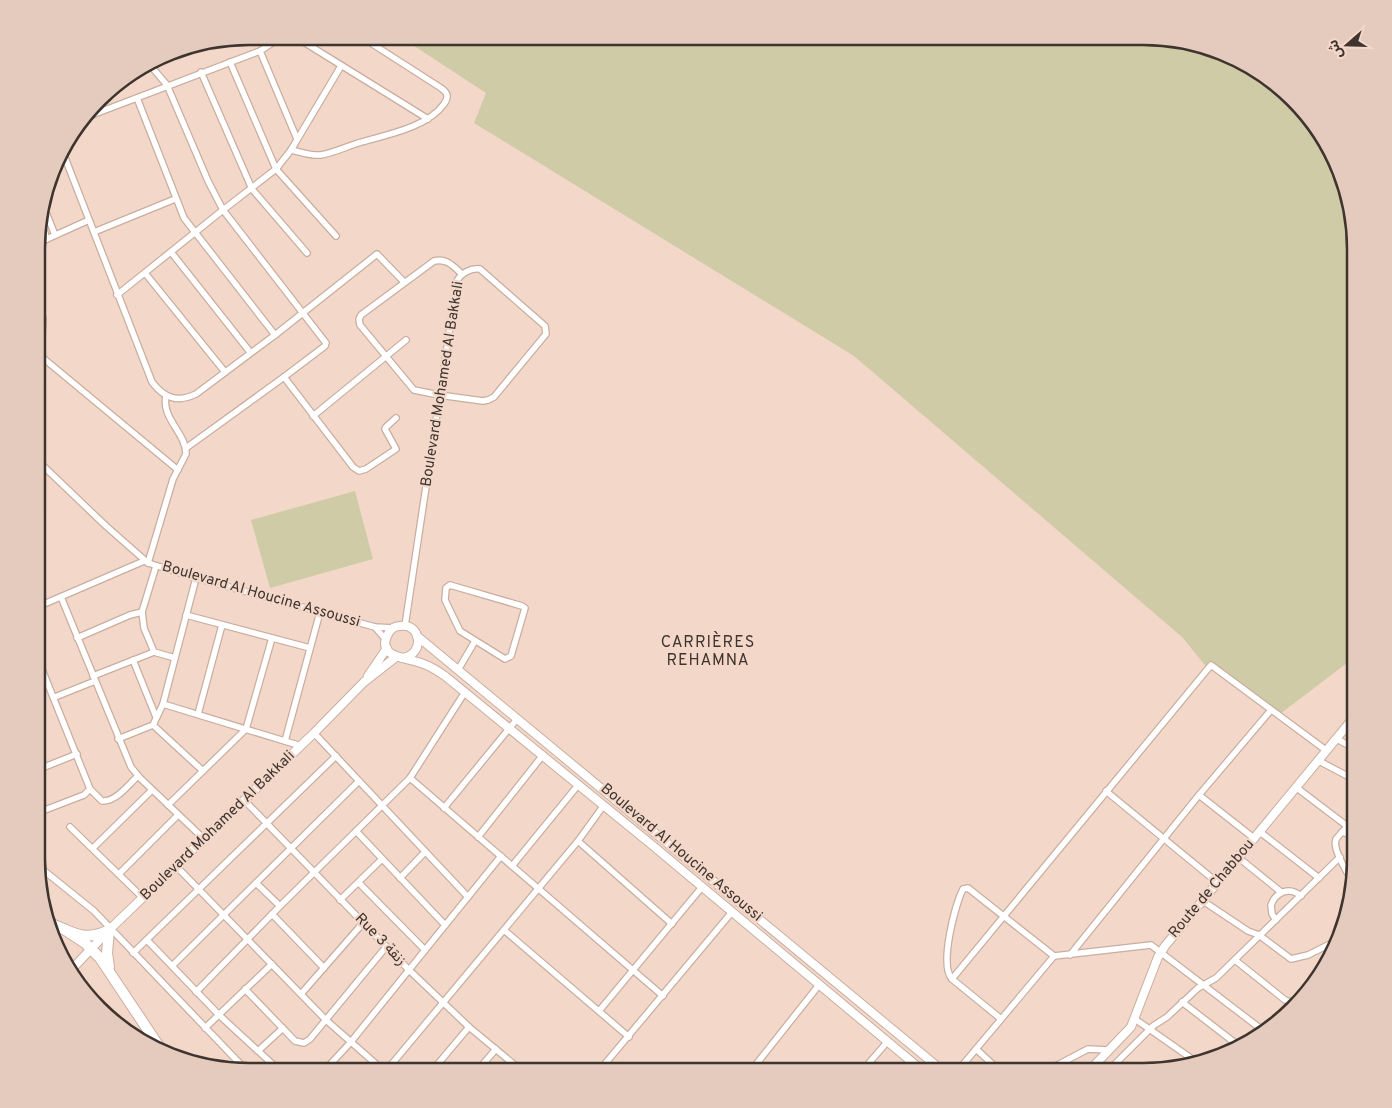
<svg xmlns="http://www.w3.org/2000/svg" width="1392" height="1108" font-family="Overpass,'Noto Sans Arabic',sans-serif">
<rect width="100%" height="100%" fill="#f3d8ca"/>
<g fill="#cecba6">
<path d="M399 36 1157 37 1224 52 1284 89 1334 155 1356 248 1355 657 1276 717 1204 664 1182 637 854 356 474 123 486 93Z"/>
<path d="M355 491 373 559 270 588 251 520Z"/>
</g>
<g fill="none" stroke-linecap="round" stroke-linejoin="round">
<g stroke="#c9aea0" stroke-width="8">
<g id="street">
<path d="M294 36 428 119"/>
<path d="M260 51 297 139"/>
<path d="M230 62 276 169 336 236"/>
<path d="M150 65 167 85 208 181 223 210 326 343 325 346 284 377 186 448"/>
<path d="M201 72 252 189 307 253"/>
<path d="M137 98 184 218 275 335"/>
<path d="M84 118 260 51 283 36"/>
<path d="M62 150 152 382C164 398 177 403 196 394L275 335 377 254 404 282"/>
<path d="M291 150C301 152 311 156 321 155 333 153 346 147 358 143 385 135 427 128 444 104 449 97 448 93 441 88L360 36"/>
<path d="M43 205 55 235"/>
<path d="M39 217 47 239"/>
<path d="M94 232 175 199"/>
<path d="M38 243 89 220"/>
<path d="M171 252 250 352"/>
<path d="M145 273 225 372"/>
<path d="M117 295 223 210 276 169 291 150 341 66"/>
<path d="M38 300 43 319 41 352 43 358 178 470"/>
<path d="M284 377 353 467 359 471 366 469 396 449 385 429 386 427 396 418"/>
<path d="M313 416 406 340"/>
<path d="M38 461 106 526 148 563 196 578 375 627 394 628"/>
<path d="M148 563 173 479 186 454C186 433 161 418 166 396"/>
<path d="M156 566 142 612 144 628 154 652 175 658"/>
<path d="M450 585 522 606 525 608 511 656 505 659 460 631 445 600 446 588Z"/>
<path d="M61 597 131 767 140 778 204 839"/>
<path d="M37 607 144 561"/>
<path d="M186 615 310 648"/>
<path d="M405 626 457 281C461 273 471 268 480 269L545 326 546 334 494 397 488 400 483 401 439 395 414 390 360 325 359 319 361 315 434 261C447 258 453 266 462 274"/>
<path d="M375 627 386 640"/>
<path d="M77 638 130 615 142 612"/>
<path d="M133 660 156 717"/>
<path d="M458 670 475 641"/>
<path d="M93 676 154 652"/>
<path d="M55 697 95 681"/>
<path d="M163 704 301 746"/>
<path d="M198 714 222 625"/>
<path d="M153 725 203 771"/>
<path d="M314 733 468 897"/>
<path d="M118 739 153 725 163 704 196 578"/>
<path d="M1337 739 1355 749"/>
<path d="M285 741 320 612"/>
<path d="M37 761 40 769"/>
<path d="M1319 761 1355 780"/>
<path d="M37 770 77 754"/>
<path d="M410 778 663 996"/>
<path d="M1297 788 1347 826"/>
<path d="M90 789 102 801C116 802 128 785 138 776"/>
<path d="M1106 791 1218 883"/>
<path d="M1199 795 1255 839"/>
<path d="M244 800 409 970 469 1027 522 1071"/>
<path d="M168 805 246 729 272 638"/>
<path d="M444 808 517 719"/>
<path d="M37 813 84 795 90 789 37 657"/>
<path d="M70 827 143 898"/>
<path d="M356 831 445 925"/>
<path d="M1260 832 1319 878"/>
<path d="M1342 832 1355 836"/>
<path d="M478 837 543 755"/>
<path d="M578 841 672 924"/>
<path d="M93 848 152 790"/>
<path d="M1239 858 1281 892"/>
<path d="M37 865 94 911 247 1071"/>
<path d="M176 866 326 1020 384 1071"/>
<path d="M512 866 579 784"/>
<path d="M119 874 178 815"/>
<path d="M400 878 425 852"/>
<path d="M256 883 280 906"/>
<path d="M359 883 425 950"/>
<path d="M1353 883C1348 873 1332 850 1336 839L1355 817"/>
<path d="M340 900 382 859"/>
<path d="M1203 901 1248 931 1259 935 1291 959 1308 955 1340 939"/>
<path d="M272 914 324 968"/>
<path d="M1276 920 1272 914 1271 905C1276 892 1289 886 1301 896"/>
<path d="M504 930 629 1037"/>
<path d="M147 940 219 1015 280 1071"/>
<path d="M133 953 336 756"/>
<path d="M1070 955 1199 795 1271 710"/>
<path d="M1235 960 1285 1000 1294 1003 1303 999"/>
<path d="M172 966 359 781"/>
<path d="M952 979 1211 665 1327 751"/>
<path d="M245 989 295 1041 304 1043 310 1039 386 947"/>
<path d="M196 992 280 906 410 778 465 692"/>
<path d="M301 994 363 923"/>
<path d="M1182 1002 1239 1046"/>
<path d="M599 1011 702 887"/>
<path d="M1001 1019 952 979C939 965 955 905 963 889L968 888 1054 956"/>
<path d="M1135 1019 1195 1061"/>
<path d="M205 1028 272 964"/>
<path d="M976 1049 1001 1072"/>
<path d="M258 1051 283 1028"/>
<path d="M324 1071 350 1043 501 856"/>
<path d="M386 1071 578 841 604 805"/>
<path d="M432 1071 469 1027"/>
<path d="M477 1071 496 1049"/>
<path d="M599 1071 732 912"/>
<path d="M750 1072 819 985"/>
<path d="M869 1072V1063L888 1041"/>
<path d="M966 1072 961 1067 1054 956 1151 945 1261 1029"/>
<path d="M1044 1072 1088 1049 1108 1050"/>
<path d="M1107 1072 1153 1026 1167 1017 1198 988 1216 978 1340 857"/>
</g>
</g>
<g stroke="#c9aea0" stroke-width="10">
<g id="secondary">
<path d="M417 636 944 1072"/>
<path d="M402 658C426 655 421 622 400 626 394 626 390 630 388 634 375 658 409 658 421 663 430 666 438 671 445 676L652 845 924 1072"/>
<path d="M368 676 387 648"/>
<path d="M71 970 109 930 314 733 364 682 396 657"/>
<path d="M1088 1072 1131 1027 1158 957 1165 946 1355 716"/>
</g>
</g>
<g stroke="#c9aea0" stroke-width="12">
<g id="highway">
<path d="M50 923C73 933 85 942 109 930"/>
<path d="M64 929 85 943 100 958 164 1054"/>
<path d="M109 967 107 953 109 930"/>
</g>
</g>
<use href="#street" stroke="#fff" stroke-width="5.5"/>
<use href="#secondary" stroke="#fff" stroke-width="8"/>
<use href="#highway" stroke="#fff" stroke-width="10"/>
</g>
<g text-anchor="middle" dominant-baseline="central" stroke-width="4.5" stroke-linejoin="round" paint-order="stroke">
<g font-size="15" fill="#3f342e" stroke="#f3d8ca">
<text transform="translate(443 384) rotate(-81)">Boulevard Mohamed Al Bakkali</text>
<text transform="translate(261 595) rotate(16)">Boulevard Al Houcine Assoussi</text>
<text transform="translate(218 826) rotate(-44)">Boulevard Mohamed Al Bakkali</text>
<text transform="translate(681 853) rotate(40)">Boulevard Al Houcine Assoussi</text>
<text transform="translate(1212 889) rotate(-50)">Route de Chabbou</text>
<text transform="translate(380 940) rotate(46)">Rue 3 زنقة</text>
</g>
<g font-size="16" letter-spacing="1" fill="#3f342e" stroke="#f3d8ca">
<text x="708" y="643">CARRIÈRES<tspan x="708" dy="18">REHAMNA</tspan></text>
</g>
</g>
<path d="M0 0H1392V1108H0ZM249 45H1143A204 204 0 0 1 1347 249V859A204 204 0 0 1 1143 1063H249A204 204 0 0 1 45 859V249A204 204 0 0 1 249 45Z" fill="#e5cbbe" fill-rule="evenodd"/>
<path fill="none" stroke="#3f342e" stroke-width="2.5" d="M249 45H1143A204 204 0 0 1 1347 249V859A204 204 0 0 1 1143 1063H249A204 204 0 0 1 45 859V249A204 204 0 0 1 249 45Z"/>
<g transform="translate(1347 45) rotate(250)" stroke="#f3d8ca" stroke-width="4" paint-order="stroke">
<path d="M0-4L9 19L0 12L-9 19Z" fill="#3f342e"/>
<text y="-8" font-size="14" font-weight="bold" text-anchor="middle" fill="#3f342e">ش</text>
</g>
</svg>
